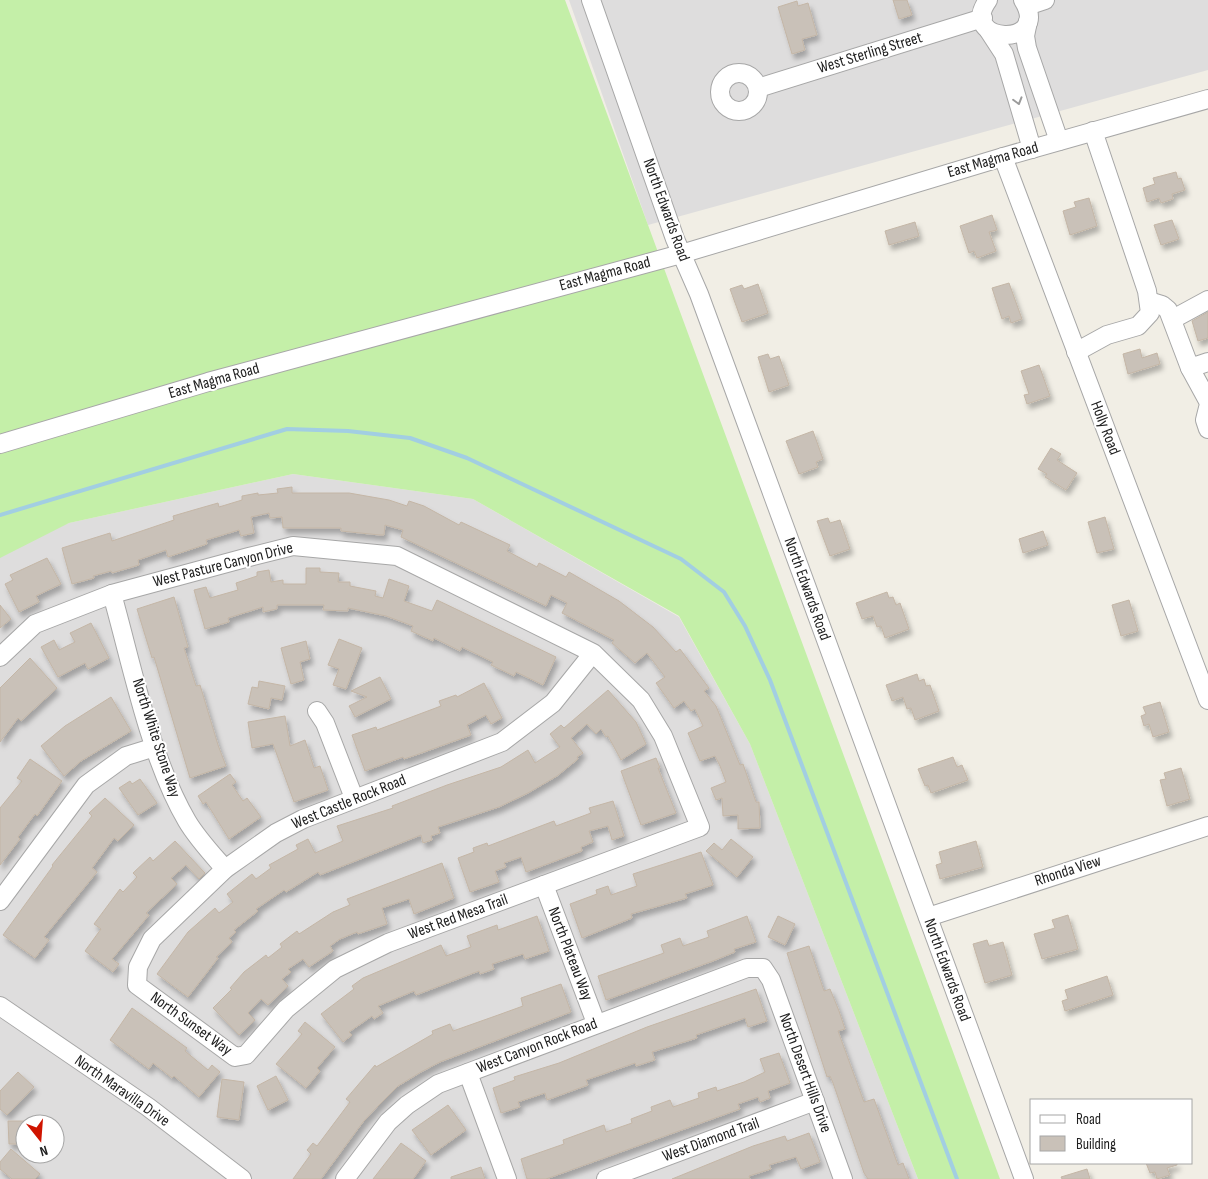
<svg xmlns="http://www.w3.org/2000/svg" width="1208" height="1179" font-family="'Sofia Sans Condensed',sans-serif">
<defs>
<filter id="shadow"><feDropShadow dx="3" dy="5" stdDeviation="2.5" flood-color="#0004"/></filter>
</defs>
<rect width="100%" height="100%" fill="#f1eee5"/>
<g fill="#dedddd" fill-rule="evenodd">
<path d="M569 0H1208V70L648 225Z"/>
<path d="M293 474 473 499 679 617 750 744 918 1179H0V544L69 523ZM25 1124H55V1154H25Z"/>
</g>
<path fill="#c4efa8" d="M0 0H565L1000 1179H918L750 744 679 616 473 499 293 474 69 523 0 558Z"/>
<g fill="none" stroke-linecap="round" stroke-linejoin="round">
<path stroke="#a2cee2" stroke-width="4" d="M0 515 287 429 348 431 410 438 467 458 681 559 724 592 745 626 770 680 957 1179"/>
</g>
<g fill="#c9c1b8" stroke="#c4b6a6" filter="url(#shadow)">
<path d="M893 0H907L912 15 899 19Z"/>
<path d="M797 1 798 6 808 3 817 35 802 39 805 50 792 54 778 7Z"/>
<path d="M1176 172 1178 179 1181 178 1185 190 1172 194 1173 199 1161 203 1159 198 1147 202 1143 188 1155 184 1153 178Z"/>
<path d="M1089 198 1097 226 1070 235 1063 211 1076 207 1074 202Z"/>
<path d="M992 215 997 230 989 232 996 251 977 258 974 251 969 253 960 226Z"/>
<path d="M1172 220 1179 239 1161 245 1154 225Z"/>
<path d="M915 222 919 236 889 245 885 231Z"/>
<path d="M1009 283 1022 319 1011 323 1009 316 1002 319 992 288Z"/>
<path d="M758 284 768 313 742 322 730 289 742 285 744 289Z"/>
<path d="M1208 312V338L1198 341 1192 321Z"/>
<path d="M1140 349 1142 358 1157 353 1160 364 1128 374 1123 354Z"/>
<path d="M768 354 770 359 779 356 789 385 769 392 758 357Z"/>
<path d="M1039 365 1050 396 1027 404 1024 395 1029 394 1021 371Z"/>
<path d="M813 431 823 459 816 462 818 467 799 474 786 441Z"/>
<path d="M1051 448 1061 454 1057 460 1077 473 1066 490 1045 477 1047 474 1038 469Z"/>
<path d="M292 487V493H349L389 500 407 506 409 501 424 506 459 525 461 522 510 545 507 551 537 567 539 563 566 577 569 572 619 601 653 627 676 652 680 649 709 688 704 691 716 706 740 765 743 764 756 802H759L760 828 738 829V815L723 816 722 798 716 800 711 788 726 782 720 766 715 756 700 761 688 733 703 726 695 709 691 711 684 701 674 708 656 683 665 677 647 653 635 663 612 643 614 640 562 613 567 603 551 595 546 606 401 537 403 530 385 525 384 535H380L341 531V528H283L282 517 270 518 269 513 251 517 254 533 241 536 239 530 206 540 207 544 168 557 166 550 138 560 139 565 112 573 111 571 93 576 94 578 72 584 62 548 110 533 112 541 174 520 173 516 197 509 218 503 219 507 242 500V496L258 493V495L278 493 277 489Z"/>
<path d="M1105 517 1114 549 1097 553 1088 522Z"/>
<path d="M828 518 830 523 840 520 850 549 830 556 817 521Z"/>
<path d="M1043 531 1048 545 1023 553 1019 539Z"/>
<path d="M47 558 61 584 36 596 39 602 19 612 5 584 13 580 10 575Z"/>
<path d="M306 568H320V572L339 573 338 582H350V586L376 591 375 596 383 598 389 579 409 586 404 601 432 611 437 600 556 657 543 685 516 672 514 676 491 665 493 662 462 647 460 651 434 638 433 641 411 631 413 626 386 616 348 608V611L323 610 324 605H277V609L263 612V607L228 618 229 622 205 629 194 590 206 587 210 598 238 590 236 583 257 576V572L269 570 271 582 283 580V584H306Z"/>
<path d="M887 592 889 598 893 597 896 605 900 603 909 629 885 638 881 626 877 627 873 616 862 619 856 603Z"/>
<path d="M174 597 188 647 184 648 196 686 200 685 218 745 226 766 190 778 154 657 152 658 137 609Z"/>
<path d="M1129 600 1138 631 1121 636 1112 605Z"/>
<path d="M0 605 11 619 0 628Z"/>
<path d="M91 623 109 658 88 669 85 663 58 677 41 647 54 640 59 650 75 642 70 633Z"/>
<path d="M339 639 362 648 346 689 333 685 339 669 328 665Z"/>
<path d="M306 641 310 659 300 662 304 680 291 684 281 648Z"/>
<path d="M30 658 57 688 21 721 18 718 0 742V688Z"/>
<path d="M917 674 919 681 924 679 926 686 930 685 939 711 915 720 911 708 907 709 903 697 892 701 886 685Z"/>
<path d="M380 677 391 699 355 717 349 706 367 697 351 691Z"/>
<path d="M259 681 285 686 282 700 271 698 269 709 248 704 252 687 258 688Z"/>
<path d="M484 683 502 718 491 724 486 715 467 725 471 735 416 755 404 759 403 757 365 771 352 735 376 727 377 730 441 706 439 701 456 695 457 697Z"/>
<path d="M608 690 636 722 646 744 621 760 608 736 606 737 601 729 596 734 587 724 571 738 583 753 577 757 578 759 557 776 528 793 499 807 438 827 440 833 431 836 432 840 423 843 421 835 320 875 318 872 286 892 284 890 256 909 258 911 234 930 236 932 229 938 232 942 216 957 218 958 188 997 157 974 188 932 215 908 219 913 233 902 227 894 252 874 256 879 271 868 269 865 298 849 296 845 308 839 315 853 343 841 337 826 393 808 392 806 447 785 501 767 528 750 535 763 560 747 550 734 561 725 564 728Z"/>
<path d="M111 697 131 731 81 761 64 776 41 746 65 726Z"/>
<path d="M1160 702 1169 732 1153 737 1149 724 1144 726 1141 716 1146 714 1143 707Z"/>
<path d="M285 716 290 746 305 740 314 768 320 766 328 790 294 802 273 744 252 748 248 722Z"/>
<path d="M953 757 957 767 962 765 968 780 931 793 928 785 925 786 918 769Z"/>
<path d="M656 758 660 768H658L676 813 641 825 621 771Z"/>
<path d="M30 759 62 781 37 816 35 814 18 837 20 839 0 865V808L22 781 17 778Z"/>
<path d="M1181 768 1190 799 1167 806 1160 780 1166 779 1164 773Z"/>
<path d="M230 774 236 782 232 785 243 801 247 798 261 817 229 839 206 802 203 804 198 796Z"/>
<path d="M140 779 157 803 138 815 119 788 130 781 132 784Z"/>
<path d="M105 798 134 825 118 841 114 838 92 868 97 872 44 937 49 940 35 958 3 935 53 866 52 865 92 816 89 813Z"/>
<path d="M613 801 624 836 612 840 608 826 589 831 593 842 581 847 582 851 526 872 521 857 504 863 506 867 495 871 499 882 470 892 458 858 474 852 473 848 487 843 488 846 554 821 556 826 591 813 589 808Z"/>
<path d="M731 839 753 857 737 877 706 851 714 843 722 850Z"/>
<path d="M175 841 205 873 199 879 186 865 171 878 177 884 146 913 149 915 112 959 119 964 113 972 85 951 101 929 94 924 120 889 123 892 137 877 133 873 150 857 153 861Z"/>
<path d="M976 841 983 867 940 879 936 865 942 863 939 852Z"/>
<path d="M701 852 713 885 685 894 687 898 631 914 632 918 582 938 570 904 597 894 596 890 608 886 611 895 637 886 633 874Z"/>
<path d="M442 863 454 898 414 914 409 899 382 908 387 924 358 934 357 932 340 939 330 946 333 951 309 967 303 959 288 969 291 972 282 979 288 986 268 1005 261 999 248 1013 255 1020 239 1035 213 1008 232 989 230 988 244 972 266 955 268 958 282 947 280 944 297 931 299 934 333 912 350 905 347 899Z"/>
<path d="M1068 915 1078 949 1042 959 1034 934 1055 928 1052 920Z"/>
<path d="M537 916 549 951 525 959 523 954 492 964 494 969 480 974 479 971 416 995 414 991 378 1006 383 1013 374 1019 372 1016 349 1032 352 1035 343 1042 321 1014 354 989 352 986 363 978 441 945 446 956 471 947 467 936 497 925 498 930Z"/>
<path d="M747 916 756 942 734 949 735 952 713 961 606 1000 598 976 664 953 661 945 680 938 683 946 709 937 707 931Z"/>
<path d="M778 916 795 924 785 945 768 937Z"/>
<path d="M987 940 989 946 1003 942 1012 975 985 983 973 944Z"/>
<path d="M809 946 824 991 830 989 839 1011 845 1029 838 1031 864 1102 874 1099 898 1165 903 1163 909 1179H868L864 1173 833 1083 830 1076 827 1077 787 953Z"/>
<path d="M1107 976 1113 995 1065 1011 1062 1001 1068 999 1065 990Z"/>
<path d="M561 984 571 1012 440 1062 421 1072 398 1086 377 1107 363 1122 321 1179H293L311 1154 307 1150 313 1143 317 1146 350 1102 346 1099 375 1065 376 1067 433 1034 432 1031 450 1024 453 1031 501 1014 523 1006 521 998Z"/>
<path d="M756 989 767 1021 748 1027 745 1018 696 1035 697 1038 652 1052 655 1060 636 1066 635 1063 586 1080 588 1085 547 1100 545 1093 518 1102 520 1107 501 1113 493 1088 515 1080 514 1077 559 1063 647 1027Z"/>
<path d="M132 1008 187 1048 185 1051 208 1070 212 1065 220 1072 199 1097 174 1076 172 1078 153 1063 149 1069 110 1040Z"/>
<path d="M305 1022 335 1047 317 1068 320 1071 306 1088 276 1064 302 1034 298 1031Z"/>
<path d="M779 1053 790 1083 768 1091 770 1098 760 1102 758 1097 738 1104 740 1109 546 1179H527L521 1159 564 1144 563 1140 604 1125 606 1132 632 1123 631 1119 652 1111 651 1107 670 1100 673 1107 699 1098 698 1093 716 1087 717 1091 744 1082 765 1072 760 1059Z"/>
<path d="M18 1072 34 1087 7 1115 0 1109V1091Z"/>
<path d="M276 1076 288 1100 268 1110 257 1086Z"/>
<path d="M222 1079 244 1082 239 1120 217 1117Z"/>
<path d="M448 1105 466 1130 431 1155 412 1130Z"/>
<path d="M8 1121H25V1144H9Z"/>
<path d="M809 1133 820 1162 801 1169 796 1157 769 1165 771 1169 749 1176 750 1179H672L753 1146 785 1136 787 1141Z"/>
<path d="M401 1143 426 1161 413 1179H373Z"/>
<path d="M11 1149 40 1174 35 1179H12L0 1169V1162Z"/>
<path d="M1146 1163H1177V1165L1167 1168 1170 1175 1157 1179 1155 1172 1150 1173Z"/>
<path d="M481 1167 485 1179H451V1177Z"/>
<path d="M1087 1169 1090 1179H1062L1061 1177Z"/>
</g>
<g fill="none" stroke-linecap="round" stroke-linejoin="round">
<g stroke="#a7a7a7" stroke-width="20">
<g id="minor">
<path d="M591 0 675 239 699 294 1024 1179"/>
<path d="M988 0C956 44 1053 49 1023 0"/>
<path d="M1027 6 1045 0"/>
<path d="M1028 21 1025 36 1027 48 1059 141"/>
<path d="M989 31 1004 54 1032 149"/>
<circle cx="739" cy="92" r="19"/>
<path d="M758 88 983 18"/>
<path d="M1003 157 1208 700"/>
<path d="M1149 301 1162 305 1168 310 1190 368 1208 362"/>
<path d="M1173 319 1208 300"/>
<path d="M1076 352 1107 335 1138 326 1150 313 1147 291 1093 131"/>
<path d="M1190 368 1208 401"/>
<path d="M1208 408 1205 420 1208 429"/>
<path d="M0 444 208 382 681 254 1003 157 1208 99"/>
<path d="M112 594C132 665 150 758 187 821 197 838 212 854 225 869"/>
<path d="M0 657 35 624 112 594 249 557 293 546 397 556 593 653 641 700 663 736 700 827 388 943 335 969 286 1009 246 1055 235 1057 137 985 138 967 152 939 225 869 276 833 303 819 502 742 553 703 593 653"/>
<path d="M317 711 325 723 354 798"/>
<path d="M544 885 596 1023"/>
<path d="M0 901 86 785 126 756 155 747"/>
<path d="M928 917 1208 826"/>
<path d="M0 1006 148 1107 242 1179"/>
<path d="M468 1073 507 1179"/>
<path d="M345 1179 388 1122 407 1105 438 1084 747 968H763L771 980 843 1179"/>
<path d="M606 1179 815 1101"/>
</g>
</g>
<use href="#minor" stroke="#fff" stroke-width="18"/>
</g>
<defs><path id="oneway-chevron" d="M-2-3.5L2.5 0L-2 3.5" fill="none" stroke-width="1.6" stroke-linecap="round" stroke-linejoin="round" transform="scale(1.25)"/></defs>
<use stroke="#9b9b9b" href="#oneway-chevron" transform="translate(1018 101) rotate(74)"/>
<g text-anchor="middle" dominant-baseline="central" stroke-width="4" stroke-linejoin="round" paint-order="stroke">
<g font-size="16" fill="#202020" stroke="#fff">
<text transform="translate(870 53) rotate(-17)">West Sterling Street</text>
<text transform="translate(993 160) rotate(-16)">East Magma Road</text>
<text transform="translate(666 210) rotate(70)">North Edwards Road</text>
<text transform="translate(605 274) rotate(-15)">East Magma Road</text>
<text transform="translate(214 381) rotate(-16)">East Magma Road</text>
<text transform="translate(1105 428) rotate(69)">Holly Road</text>
<text transform="translate(223 565) rotate(-14)">West Pasture Canyon Drive</text>
<text transform="translate(807 589) rotate(70)">North Edwards Road</text>
<text transform="translate(156 738) rotate(72)">North White Stone Way</text>
<text transform="translate(349 802) rotate(-22)">West Castle Rock Road</text>
<text transform="translate(1068 871) rotate(-18)">Rhonda View</text>
<text transform="translate(458 917) rotate(-20)">West Red Mesa Trail</text>
<text transform="translate(570 954) rotate(69)">North Plateau Way</text>
<text transform="translate(947 970) rotate(70)">North Edwards Road</text>
<text transform="translate(191 1024) rotate(36)">North Sunset Way</text>
<text transform="translate(537 1046) rotate(-21)">West Canyon Rock Road</text>
<text transform="translate(805 1073) rotate(70)">North Desert Hills Drive</text>
<text transform="translate(122 1091) rotate(35)">North Maravilla Drive</text>
<text transform="translate(711 1140) rotate(-20)">West Diamond Trail</text>
</g>
</g>
<rect x="1030" y="1099" width="162" height="65" fill="#ffffff" stroke="#a6a6a6"/>
<rect x="1040" y="1115" width="25" height="8" fill="#ffffff" stroke="#a6a6a6"/>
<text x="1076" y="1124" font-size="15" fill="#202020">Road</text>
<rect x="1040" y="1136" width="25" height="15" fill="#c9c1b8" stroke="#a6a6a6"/>
<text x="1076" y="1149" font-size="15" fill="#202020">Building</text>
<g transform="translate(40 1139) rotate(163)"><circle r="24" fill="#ffffff" stroke="#a6a6a6"/>
<path d="M0-4L9 19L0 12L-9 19Z" fill="#cf1400"/>
<text y="-8" font-size="14" font-weight="bold" text-anchor="middle" fill="#202020">N</text>
</g>
</svg>
